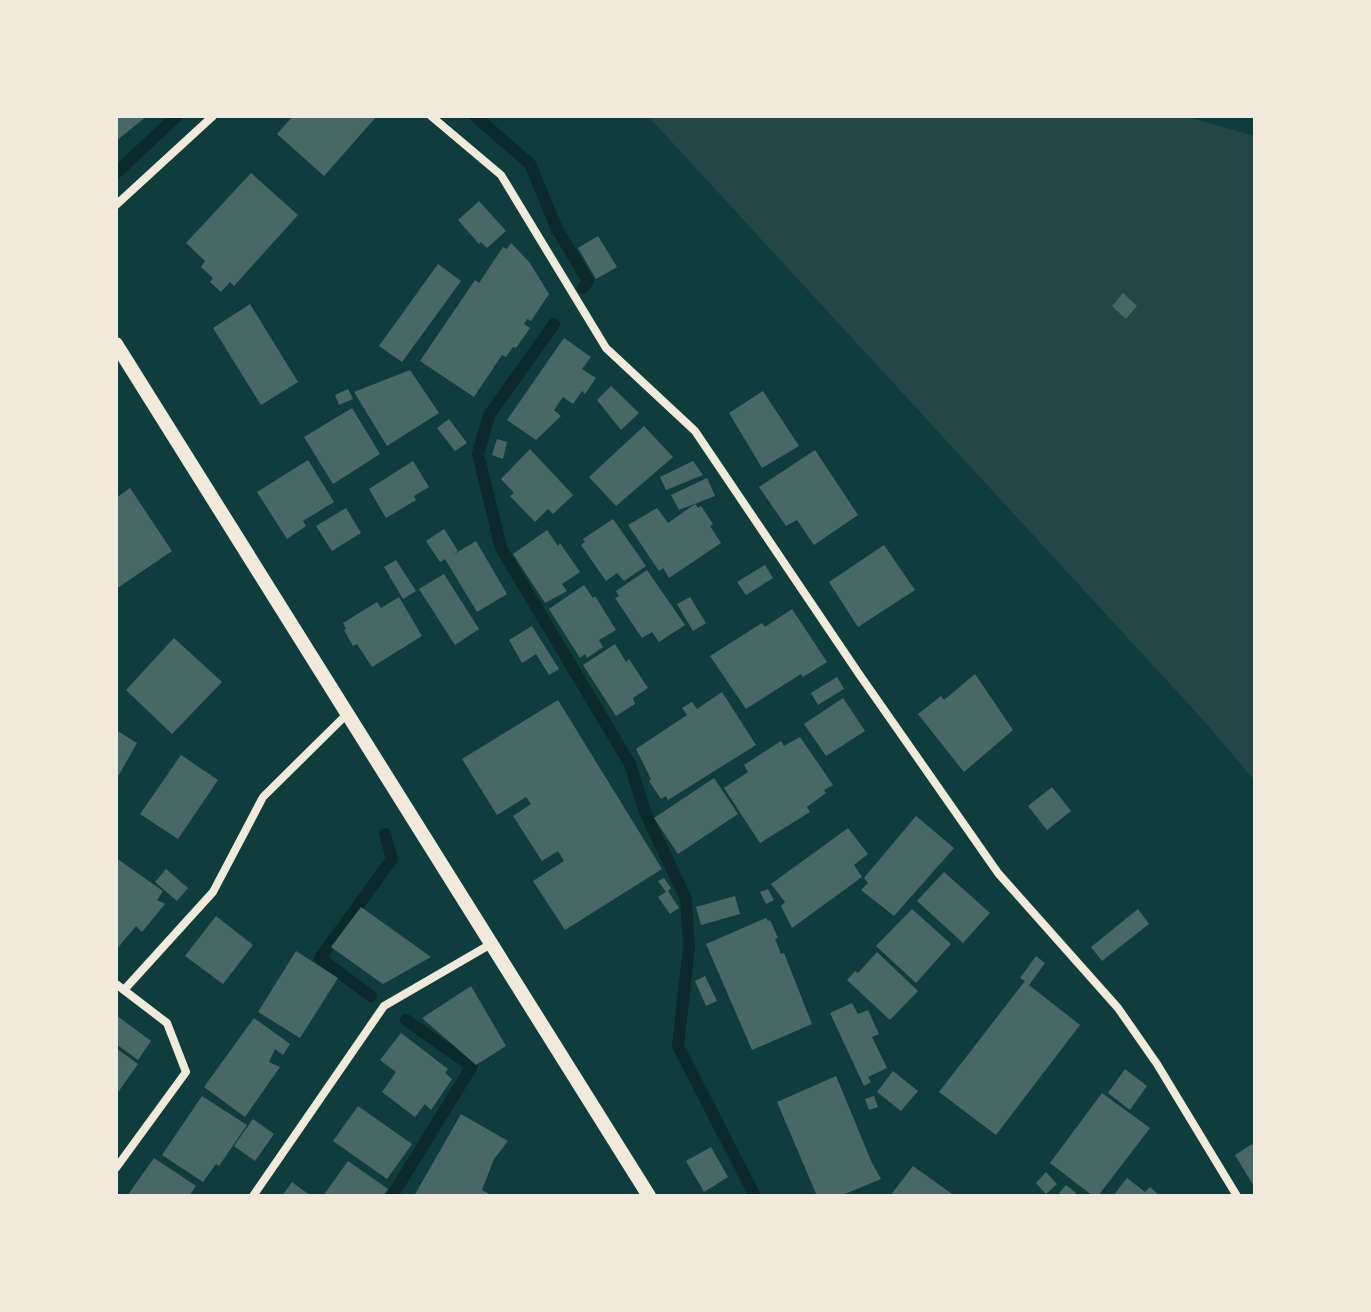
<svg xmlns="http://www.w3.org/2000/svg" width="1371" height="1312" font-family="'Noto Sans',sans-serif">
<rect width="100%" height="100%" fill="#0f3d3e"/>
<path fill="#244646" d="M648 116H1183L1255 136V781L1205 722Z"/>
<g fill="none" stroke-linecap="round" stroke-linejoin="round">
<g stroke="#0a2a2b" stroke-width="12">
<path d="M475 116 530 164 557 229 588 281 583 288"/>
<path d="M116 173 177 116"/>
<path d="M554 324 489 415 478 454 501 548 630 764 645 812 686 899 689 947 678 1046 755 1196"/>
<path d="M371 996 320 958 392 859 385 834"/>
<path d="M392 1196 472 1066 406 1020"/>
</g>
</g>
<g fill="#486865">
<path d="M116 116H147L116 141Z"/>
<path d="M293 116H377L324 176 277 134Z"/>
<path d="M251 173 298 215 234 286 230 282 221 292 210 282 213 278 201 267 205 261 186 243Z"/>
<path d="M479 201 506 231 487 248 481 242 479 244 458 220Z"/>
<path d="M598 236 617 267 596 279 578 248Z"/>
<path d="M511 243 530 263 549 294 531 321 527 319 524 324 530 328 516 348 513 347 506 357 502 355 474 397 420 361 475 280 479 283 503 247 507 249Z"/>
<path d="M438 264 461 281 402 362 379 346Z"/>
<path d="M1123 293 1137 306 1126 319 1112 306Z"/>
<path d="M250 304 298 382 261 405 213 328Z"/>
<path d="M564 338 591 357 582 369 596 378 585 394 582 391 573 404 563 397 554 410 561 416 536 440 507 420Z"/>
<path d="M410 370 439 413 387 446 354 392Z"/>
<path d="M611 386 639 413 621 430 597 400Z"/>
<path d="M348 389 353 399 339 405 335 395Z"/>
<path d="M763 391 799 446 762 468 729 413Z"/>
<path d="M352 408 380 454 333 484 304 437Z"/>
<path d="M449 419 467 443 455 451 437 428Z"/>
<path d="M644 426 673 457 616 506 589 477Z"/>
<path d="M497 439 507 442 503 459 492 455Z"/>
<path d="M530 449 573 495 553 514 548 509 535 522 510 496 514 493 501 479Z"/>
<path d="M815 450 858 515 814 545 797 520 786 526 759 487Z"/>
<path d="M308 460 334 502 303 521 306 526 287 539 257 492Z"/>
<path d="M413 461 429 487 414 496 416 500 386 518 369 489Z"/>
<path d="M693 461 703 475 666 490 660 477Z"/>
<path d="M707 478 715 496 679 510 671 495Z"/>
<path d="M130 488 172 551 116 589V498Z"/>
<path d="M695 504 698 508 701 506 713 524 710 526 721 543 669 578 663 568 659 571 628 525 657 508 668 523Z"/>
<path d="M346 508 361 533 332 551 316 526Z"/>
<path d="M613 519 646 566 624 581 617 573 606 581 581 545 585 542 583 539Z"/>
<path d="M444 529 458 551 451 556 476 541 507 594 477 612 445 559 440 562 426 541Z"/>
<path d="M547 530 558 546 560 543 580 572 562 584 567 591 545 603 513 554Z"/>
<path d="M884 545 915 590 858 627 829 582Z"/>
<path d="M396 560 416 591 403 599 384 567Z"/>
<path d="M765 565 773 578 746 595 737 582Z"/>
<path d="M647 570 685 625 659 642 652 632 642 638 615 598 619 596 616 591Z"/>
<path d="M444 574 479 629 455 645 419 589Z"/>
<path d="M584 585 593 598 595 596 616 630 599 640 603 647 587 658 585 654 580 658 549 609Z"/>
<path d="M399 597 422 636 372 667 357 644 353 646 344 630 346 629 343 623 377 602 381 608Z"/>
<path d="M690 597 706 623 693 631 677 604Z"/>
<path d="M792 609 827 662 803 677 801 674 746 709 710 656 762 623 765 627Z"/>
<path d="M532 626 559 669 549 675 536 654 522 663 509 640Z"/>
<path d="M174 638 222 682 172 734 126 690Z"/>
<path d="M615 644 626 662 629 659 648 688 633 698 635 704 616 716 583 665Z"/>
<path d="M975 674 1013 730 964 772 918 714 941 696 944 700Z"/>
<path d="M837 677 844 689 818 705 811 693Z"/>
<path d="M722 692 756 745 668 800 666 796 661 799 649 781 651 779 636 749 687 715 682 708 692 702 697 709Z"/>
<path d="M843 698 865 731 826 756 804 724Z"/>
<path d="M558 700 662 869 565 930 533 881 564 861 558 851 542 861 513 816 531 804 526 797 497 815 462 759Z"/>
<path d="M116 730 137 743 116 780Z"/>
<path d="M800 737 833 785 824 790 826 793 807 807 810 812 760 843 724 788 748 772 744 765 781 741 784 746Z"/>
<path d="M181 755 218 780 178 839 140 814Z"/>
<path d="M714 778 738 814 678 854 654 818Z"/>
<path d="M1052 787 1071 811 1047 830 1028 806Z"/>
<path d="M916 816 954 848 894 916 861 890 868 883 864 878Z"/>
<path d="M848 828 868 854 854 865 862 877 792 928 781 906 785 902 771 884Z"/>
<path d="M116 858 163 891 157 900 165 904 142 932 136 926 116 950Z"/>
<path d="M166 869 188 888 177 901 155 882Z"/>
<path d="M944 872 990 913 963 943 917 901Z"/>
<path d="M664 878 671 888 668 891 679 908 670 914 658 897 666 892 658 881Z"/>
<path d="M768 889 774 900 766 904 760 892Z"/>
<path d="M735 896 740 914 701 925 696 907Z"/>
<path d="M361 907 431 957 383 984 331 947Z"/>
<path d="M912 909 951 944 916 983 876 946Z"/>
<path d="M1138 909 1149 924 1102 961 1091 947Z"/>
<path d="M216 916 253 945 223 984 185 956Z"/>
<path d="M766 918 768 921 770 920 778 938 775 939 781 954 784 953 812 1024 752 1050 706 944Z"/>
<path d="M296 951 338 978 300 1038 258 1012Z"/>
<path d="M877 952 918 991 890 1020 847 980 855 971 858 973Z"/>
<path d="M1036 956 1045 963 1029 985 1080 1025 996 1135 939 1092 1025 981 1020 978Z"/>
<path d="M705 976 717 1001 706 1006 695 981Z"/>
<path d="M471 986 506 1046 476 1065 422 1018Z"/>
<path d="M852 1003 858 1014 868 1010 879 1034 872 1037 887 1068 868 1077 871 1082 864 1086 830 1013Z"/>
<path d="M116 1015 151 1041 138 1060 116 1044Z"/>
<path d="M254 1018 290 1044 283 1055 275 1049 269 1062 280 1067 245 1117 204 1087Z"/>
<path d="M401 1033 448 1069 445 1073 452 1079 431 1110 425 1104 415 1117 382 1092 396 1072 380 1060Z"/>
<path d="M116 1048 138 1064 116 1095Z"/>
<path d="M1125 1069 1147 1086 1130 1110 1108 1093Z"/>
<path d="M893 1071 918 1091 901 1111 877 1092Z"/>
<path d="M836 1076 872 1163 881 1179 840 1196H817L777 1102Z"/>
<path d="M1102 1093 1150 1128 1098 1196H1093L1050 1163Z"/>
<path d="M202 1096 247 1125 219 1166 216 1164 203 1182 162 1155Z"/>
<path d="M874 1096 878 1107 869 1110 865 1099Z"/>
<path d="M358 1106 412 1144 387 1179 333 1141Z"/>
<path d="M461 1114 508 1141 494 1159 482 1190 493 1196H414Z"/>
<path d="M253 1119 274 1134 255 1161 234 1146Z"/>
<path d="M1252 1144 1255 1148V1188L1235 1155Z"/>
<path d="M711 1147 728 1177 704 1192 686 1161Z"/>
<path d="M154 1158 196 1186 189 1196H127Z"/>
<path d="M348 1161 388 1189 383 1196H323Z"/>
<path d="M913 1166 955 1196H890Z"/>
<path d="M1046 1172 1057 1184 1046 1194 1036 1183Z"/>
<path d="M1127 1178 1145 1192 1150 1187 1160 1196H1113Z"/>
<path d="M292 1182 311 1196H282Z"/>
<path d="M1066 1185 1076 1193 1074 1196H1063L1059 1193Z"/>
</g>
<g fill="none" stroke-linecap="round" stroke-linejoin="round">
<g stroke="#f1e9da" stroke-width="8">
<path d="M431 116 501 175 606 348 695 431 859 674 998 873 1118 1008 1157 1064 1237 1196"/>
<path d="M116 205 213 116"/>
<path d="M116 984 167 1023 186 1072 116 1168"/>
<path d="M124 990 213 892 263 797 347 714"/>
<path d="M253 1196 384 1006 491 944"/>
</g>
<path stroke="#f1e9da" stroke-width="14" d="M116 344 649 1196"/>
</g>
<rect width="1371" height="1312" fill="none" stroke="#f1e9da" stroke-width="236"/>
</svg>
